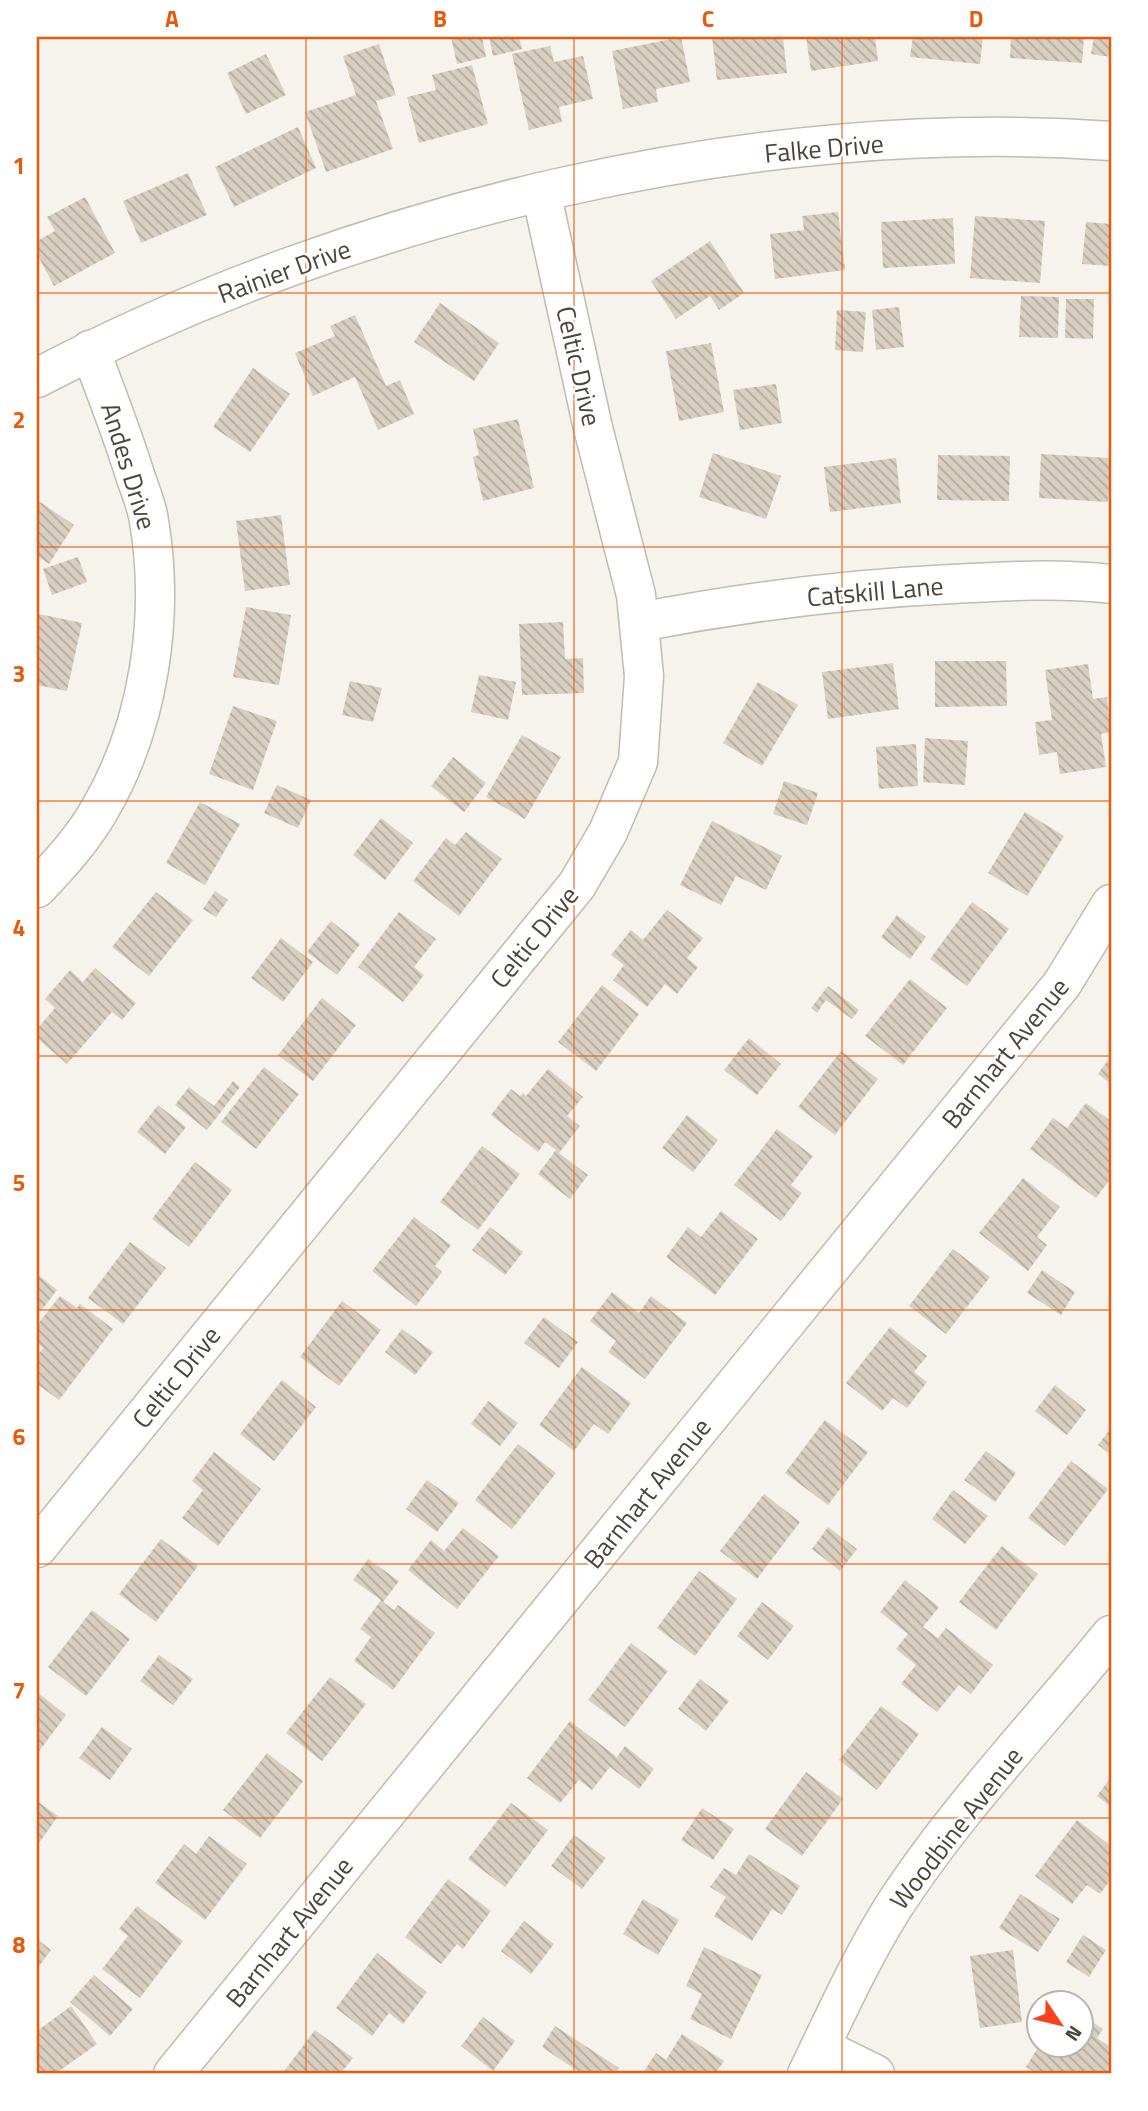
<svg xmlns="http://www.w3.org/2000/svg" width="1148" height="2111" font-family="'Titillium Web',sans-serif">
<defs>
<pattern id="building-back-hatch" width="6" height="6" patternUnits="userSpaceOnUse" patternTransform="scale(1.75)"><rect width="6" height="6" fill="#d8cfc1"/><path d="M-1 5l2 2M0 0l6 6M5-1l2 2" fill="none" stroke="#b1aa9e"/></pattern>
</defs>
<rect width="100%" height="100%" fill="#f6f3ec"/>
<g fill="url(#building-back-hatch)">
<path d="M451 37H482L486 57 457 64Z"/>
<path d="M489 37H519L522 49 493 56Z"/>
<path d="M681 37 690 82 656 89 658 102 623 109 612 51Z"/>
<path d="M712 37H783L787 73 717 80Z"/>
<path d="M806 37H875L878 61 811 71Z"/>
<path d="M913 37H983L980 64 910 57Z"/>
<path d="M1011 37H1084L1082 63 1010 58Z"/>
<path d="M1094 37H1111V57L1091 54Z"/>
<path d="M379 44 396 95 376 101 393 149 326 172 305 112 356 95 343 56Z"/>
<path d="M550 46 554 62 583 56 593 99 559 107 562 122 529 130 512 54Z"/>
<path d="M266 54 286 95 246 114 227 73Z"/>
<path d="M472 65 488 124 419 143 407 97 436 90 432 75Z"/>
<path d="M298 127 316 168 234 207 215 167Z"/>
<path d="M188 173 207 215 141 243 123 201Z"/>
<path d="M85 197 115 253 54 286 37 254V241L55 231 47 217Z"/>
<path d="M838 212 845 270 775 279 770 234 804 230 802 216Z"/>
<path d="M975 216 1045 221 1040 283 970 278Z"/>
<path d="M953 218 955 264 883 268 881 222Z"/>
<path d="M1086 222 1111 224V266L1082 264Z"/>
<path d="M710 241 744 293 719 310 710 296 676 319 651 281Z"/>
<path d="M1021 296 1059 297 1058 338 1019 337Z"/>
<path d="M1066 299H1094L1093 339 1065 338Z"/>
<path d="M440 303 499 343 474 381 414 342Z"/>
<path d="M899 307 904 347 876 350 872 310Z"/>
<path d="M837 310 866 312 863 352 835 350Z"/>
<path d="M355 315 386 386 400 380 414 414 378 430 355 377 313 396 295 353 335 336 330 326Z"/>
<path d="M711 343 724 412 679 421 666 351Z"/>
<path d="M253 368 290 394 250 452 213 427Z"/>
<path d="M776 384 782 423 740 430 733 390Z"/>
<path d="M518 419 534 488 483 501 473 457 479 455 473 429Z"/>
<path d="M713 453 781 476 766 519 699 497Z"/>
<path d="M1041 454 1111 458 1108 502 1039 498Z"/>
<path d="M938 455 1010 456 1009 501 937 500Z"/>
<path d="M896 458 901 503 830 512 824 467Z"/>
<path d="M37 500 74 525 49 564 37 556Z"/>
<path d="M281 515 290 585 245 591 236 521Z"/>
<path d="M78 557 87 582 52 595 43 569Z"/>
<path d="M246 607 291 615 279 685 233 677Z"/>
<path d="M39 614 82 623 67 691 37 685Z"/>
<path d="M563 622 565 659 583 658 584 693 522 695 519 624Z"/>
<path d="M935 661H1006L1007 706 935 707Z"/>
<path d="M893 663 899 709 828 719 822 672Z"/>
<path d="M1088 664 1093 699 1107 697 1111 732 1101 734 1106 767 1060 774 1057 752 1039 755 1035 722 1052 720 1045 670Z"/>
<path d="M479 675 516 682 508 720 471 712Z"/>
<path d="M350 681 382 688 373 722 342 715Z"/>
<path d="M758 682 798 705 762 766 723 743Z"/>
<path d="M233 706 277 721 253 790 209 774Z"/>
<path d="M522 735 561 757 525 819 486 797Z"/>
<path d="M925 738 968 741 965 785 923 782Z"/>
<path d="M916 744 918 786 879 789 876 747Z"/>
<path d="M453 757 486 783 464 812 431 786Z"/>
<path d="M784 781 818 793 807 825 773 814Z"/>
<path d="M277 785 311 800 298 828 264 813Z"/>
<path d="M200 802 240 824 205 885 166 863Z"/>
<path d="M1025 812 1064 836 1027 896 988 873Z"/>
<path d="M381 818 413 843 385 880 353 855Z"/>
<path d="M712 821 782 856 766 890 736 876 721 905 680 885Z"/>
<path d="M466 832 502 859 459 916 413 881 446 838 455 845Z"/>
<path d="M215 891 228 900 216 917 203 909Z"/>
<path d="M156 892 193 920 149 976 112 947Z"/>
<path d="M972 902 1009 929 967 986 930 959Z"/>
<path d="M667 910 703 938 687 958 698 967 677 994 665 984 647 1007 613 980 624 965 611 955 631 930 643 940Z"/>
<path d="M399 912 436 939 414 967 424 975 403 1002 358 967Z"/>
<path d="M897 915 926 937 910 959 881 937Z"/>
<path d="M331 921 360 944 337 975 307 952Z"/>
<path d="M281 938 313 962 283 1002 251 978Z"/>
<path d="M95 968 136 1003 122 1020 112 1012 67 1064 37 1038V1029L55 1008 45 999 70 970 83 982Z"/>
<path d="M910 979 947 1008 903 1065 865 1036Z"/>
<path d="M602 985 639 1014 596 1071 558 1042Z"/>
<path d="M828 986 859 1010 852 1019 826 1000 817 1013 811 1008Z"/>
<path d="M322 998 356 1025 313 1081 278 1055Z"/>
<path d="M749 1038 781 1064 757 1095 724 1070Z"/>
<path d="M841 1051 878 1079 835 1135 798 1107Z"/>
<path d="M1111 1056V1084L1098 1074Z"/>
<path d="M264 1067 299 1094 256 1149 221 1122Z"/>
<path d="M548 1069 583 1097 567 1116 580 1126 559 1153 588 1175 570 1199 538 1174 556 1150 545 1142 538 1152 491 1115 511 1089 520 1096 523 1093 526 1096Z"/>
<path d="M233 1081 240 1087 207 1130 175 1105 189 1087 214 1106Z"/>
<path d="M1086 1103 1111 1121V1178L1096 1198 1030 1149 1053 1118 1067 1128Z"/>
<path d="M158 1105 186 1127 165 1154 137 1132Z"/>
<path d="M687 1115 718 1140 693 1172 662 1148Z"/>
<path d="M777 1129 813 1156 791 1185 802 1193 781 1221 734 1185Z"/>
<path d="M482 1146 520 1174 478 1230 440 1202Z"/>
<path d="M195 1162 232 1190 189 1247 152 1219Z"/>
<path d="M1023 1178 1060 1207 1037 1237 1047 1245 1028 1271 979 1233Z"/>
<path d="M721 1211 758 1239 715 1295 666 1257 688 1227 701 1237Z"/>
<path d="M414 1217 451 1245 435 1266 442 1272 416 1306 372 1271Z"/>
<path d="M490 1227 523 1252 505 1275 472 1250Z"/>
<path d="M130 1242 166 1268 123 1324 88 1298Z"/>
<path d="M953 1249 990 1277 946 1334 909 1306Z"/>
<path d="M1042 1270 1075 1292 1061 1315 1027 1293Z"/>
<path d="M37 1274 57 1290 41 1311 37 1308Z"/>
<path d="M612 1292 639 1313 651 1296 687 1323 645 1379 608 1352 616 1341 590 1321Z"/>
<path d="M60 1296 77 1308 80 1304 113 1329 59 1400 37 1384V1356L43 1348 37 1343V1325Z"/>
<path d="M342 1301 381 1330 339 1386 300 1357Z"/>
<path d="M544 1317 578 1342 559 1368 524 1343Z"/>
<path d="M890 1327 927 1356 914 1372 927 1382 907 1408 893 1398 882 1411 846 1383Z"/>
<path d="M402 1329 433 1352 415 1375 385 1352Z"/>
<path d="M582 1367 631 1403 608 1434 594 1424 574 1451 539 1425Z"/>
<path d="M282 1380 316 1407 274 1461 240 1434Z"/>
<path d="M1055 1385 1086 1410 1067 1435 1035 1411Z"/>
<path d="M488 1401 518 1423 500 1446 471 1424Z"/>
<path d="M825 1420 868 1452 828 1505 785 1473Z"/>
<path d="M1111 1428V1455L1098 1445Z"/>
<path d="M518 1444 556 1473 512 1529 475 1500Z"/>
<path d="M986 1451 1016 1473 995 1502 964 1480Z"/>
<path d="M214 1452 261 1489 218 1546 182 1518 203 1490 192 1481Z"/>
<path d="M1071 1461 1108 1489 1065 1546 1028 1518Z"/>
<path d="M427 1480 459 1503 437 1532 406 1509Z"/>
<path d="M953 1490 988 1516 965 1544 932 1519Z"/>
<path d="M764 1494 800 1522 757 1579 720 1551Z"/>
<path d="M828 1527 857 1549 840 1571 812 1549Z"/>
<path d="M463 1528 499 1556 457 1609 408 1570 431 1540 444 1551Z"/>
<path d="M161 1539 198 1566 156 1622 119 1594Z"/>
<path d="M1002 1546 1038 1574 996 1630 959 1602Z"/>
<path d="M368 1559 399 1581 383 1602 394 1610 398 1605 435 1633 393 1690 354 1661 371 1637 360 1629 381 1600 353 1580Z"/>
<path d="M699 1571 737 1599 695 1656 657 1628Z"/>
<path d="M905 1580 939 1607 923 1627 938 1638 946 1628 993 1665 971 1694 959 1685 937 1712 901 1684 916 1665 896 1649 908 1634 880 1612Z"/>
<path d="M762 1602 794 1626 768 1660 737 1636Z"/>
<path d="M92 1610 130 1639 86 1696 48 1667Z"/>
<path d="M631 1643 668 1671 625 1727 588 1700Z"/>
<path d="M159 1655 193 1679 173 1705 140 1681Z"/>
<path d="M330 1677 366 1704 322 1761 286 1733Z"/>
<path d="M700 1679 729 1701 706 1731 678 1709Z"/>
<path d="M37 1692 66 1715 37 1754Z"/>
<path d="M881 1706 919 1734 877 1790 839 1760Z"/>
<path d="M570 1721 617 1757 625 1746 654 1769 639 1789 610 1767 592 1790 579 1780 560 1803 527 1778Z"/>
<path d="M102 1727 132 1749 110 1780 79 1758Z"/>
<path d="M267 1753 303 1781 260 1838 223 1810Z"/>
<path d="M806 1772 843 1799 802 1856 765 1829Z"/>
<path d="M1111 1777V1807L1097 1796Z"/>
<path d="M37 1801 58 1816 37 1846Z"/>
<path d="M511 1803 548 1830 505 1887 468 1859Z"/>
<path d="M702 1808 734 1829 713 1860 681 1840Z"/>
<path d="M1077 1820 1111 1846V1879L1100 1894 1087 1885 1072 1904 1035 1876Z"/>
<path d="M574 1835 606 1858 582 1889 551 1866Z"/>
<path d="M209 1836 247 1864 205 1920 155 1883 184 1844 196 1854Z"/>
<path d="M749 1854 800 1886 782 1915 772 1909 752 1941 714 1916 726 1897 710 1887 724 1868 736 1875Z"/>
<path d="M448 1879 491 1911 463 1949 457 1944 441 1964 405 1937Z"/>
<path d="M1020 1894 1060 1919 1038 1952 999 1928Z"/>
<path d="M643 1899 679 1920 658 1955 623 1934Z"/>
<path d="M137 1906 183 1941 140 1998 102 1969 128 1936 119 1929Z"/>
<path d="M524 1921 554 1944 531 1974 501 1951Z"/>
<path d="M1083 1935 1106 1950 1089 1977 1066 1962Z"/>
<path d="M37 1939 51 1950 37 1969Z"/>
<path d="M704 1947 762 1975 731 2039 690 2019 702 1994 686 1986Z"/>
<path d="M1013 1950 1022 2022 980 2028 970 1956Z"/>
<path d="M377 1953 427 1992 403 2024 389 2013 372 2036 336 2008Z"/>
<path d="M94 1975 133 2009 110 2036 70 2002Z"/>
<path d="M71 2006 97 2044 55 2074H37V2031Z"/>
<path d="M1082 2015 1103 2029 1097 2038 1111 2047V2068L1107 2074H1037L1026 2067 1040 2044H1082Z"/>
<path d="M483 2017 515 2041 493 2071 461 2046Z"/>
<path d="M555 2026 619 2068 615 2074H582L542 2047Z"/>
<path d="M315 2030 353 2058 340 2074H282Z"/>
<path d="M682 2034 724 2061 715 2074H642L656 2053 666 2060Z"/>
</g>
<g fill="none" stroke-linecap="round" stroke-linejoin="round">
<g stroke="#c2bbae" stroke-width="41">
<g id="minor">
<path d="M37 378C351 213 756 115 1111 141"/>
<path d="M640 622C743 602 847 589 952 584 1004 581 1059 578 1111 584"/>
<path d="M37 888C60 864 83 839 100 809 149 725 165 617 149 521 147 506 140 490 135 475 122 433 106 392 90 350"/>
<path d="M37 1548 577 885 608 832 638 762 644 676 636 595 593 428 541 192"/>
<path d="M820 2047 875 2074"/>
<path d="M173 2074 1062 984 1111 904"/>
<path d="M807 2074C834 2019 859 1962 892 1909 955 1811 1038 1725 1111 1635"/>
</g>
</g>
<use href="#minor" stroke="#fff" stroke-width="38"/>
</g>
<path fill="none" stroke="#e8590c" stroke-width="2" stroke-opacity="0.55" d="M306 37V2074M574 37V2074M842 37V2074M37 293H1111M37 547H1111M37 801H1111M37 1056H1111M37 1310H1111M37 1564H1111M37 1818H1111"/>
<g text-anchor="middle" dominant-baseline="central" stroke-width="5" stroke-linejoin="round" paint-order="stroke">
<g font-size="26" fill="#4b4439" stroke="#fff">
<text transform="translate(824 148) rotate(-5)">Falke Drive</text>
<text transform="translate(284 271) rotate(-20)">Rainier Drive</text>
<text transform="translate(579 366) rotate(77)">Celtic Drive</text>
<text transform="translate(129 466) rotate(73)">Andes Drive</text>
<text transform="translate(875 591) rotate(-5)">Catskill Lane</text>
<text transform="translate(534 937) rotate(-51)">Celtic Drive</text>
<text transform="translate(1005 1053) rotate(-51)">Barnhart Avenue</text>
<text transform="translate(176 1377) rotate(-51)">Celtic Drive</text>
<text transform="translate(647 1493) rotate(-51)">Barnhart Avenue</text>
<text transform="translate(956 1828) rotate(-52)">Woodbine Avenue</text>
<text transform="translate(289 1932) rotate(-51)">Barnhart Avenue</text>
</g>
</g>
<rect width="1148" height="2111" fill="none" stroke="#ffffff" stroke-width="77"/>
<g transform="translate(1060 2024) rotate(125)"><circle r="33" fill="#ffffff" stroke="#b7b4b0" stroke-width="2"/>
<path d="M0-5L12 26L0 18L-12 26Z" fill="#fc3f1d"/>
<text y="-10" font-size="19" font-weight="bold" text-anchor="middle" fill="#4b4439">N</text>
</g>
<rect x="38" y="38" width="1072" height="2034" fill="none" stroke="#e8590c" stroke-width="2.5"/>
<g font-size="23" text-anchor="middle" font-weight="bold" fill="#e8590c">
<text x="172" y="27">A</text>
<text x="440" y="27">B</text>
<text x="708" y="27">C</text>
<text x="976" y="27">D</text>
<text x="19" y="174">1</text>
<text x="19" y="428">2</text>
<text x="19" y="682">3</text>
<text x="19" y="936">4</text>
<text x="19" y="1191">5</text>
<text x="19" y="1445">6</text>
<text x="19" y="1699">7</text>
<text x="19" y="1953">8</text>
</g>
</svg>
